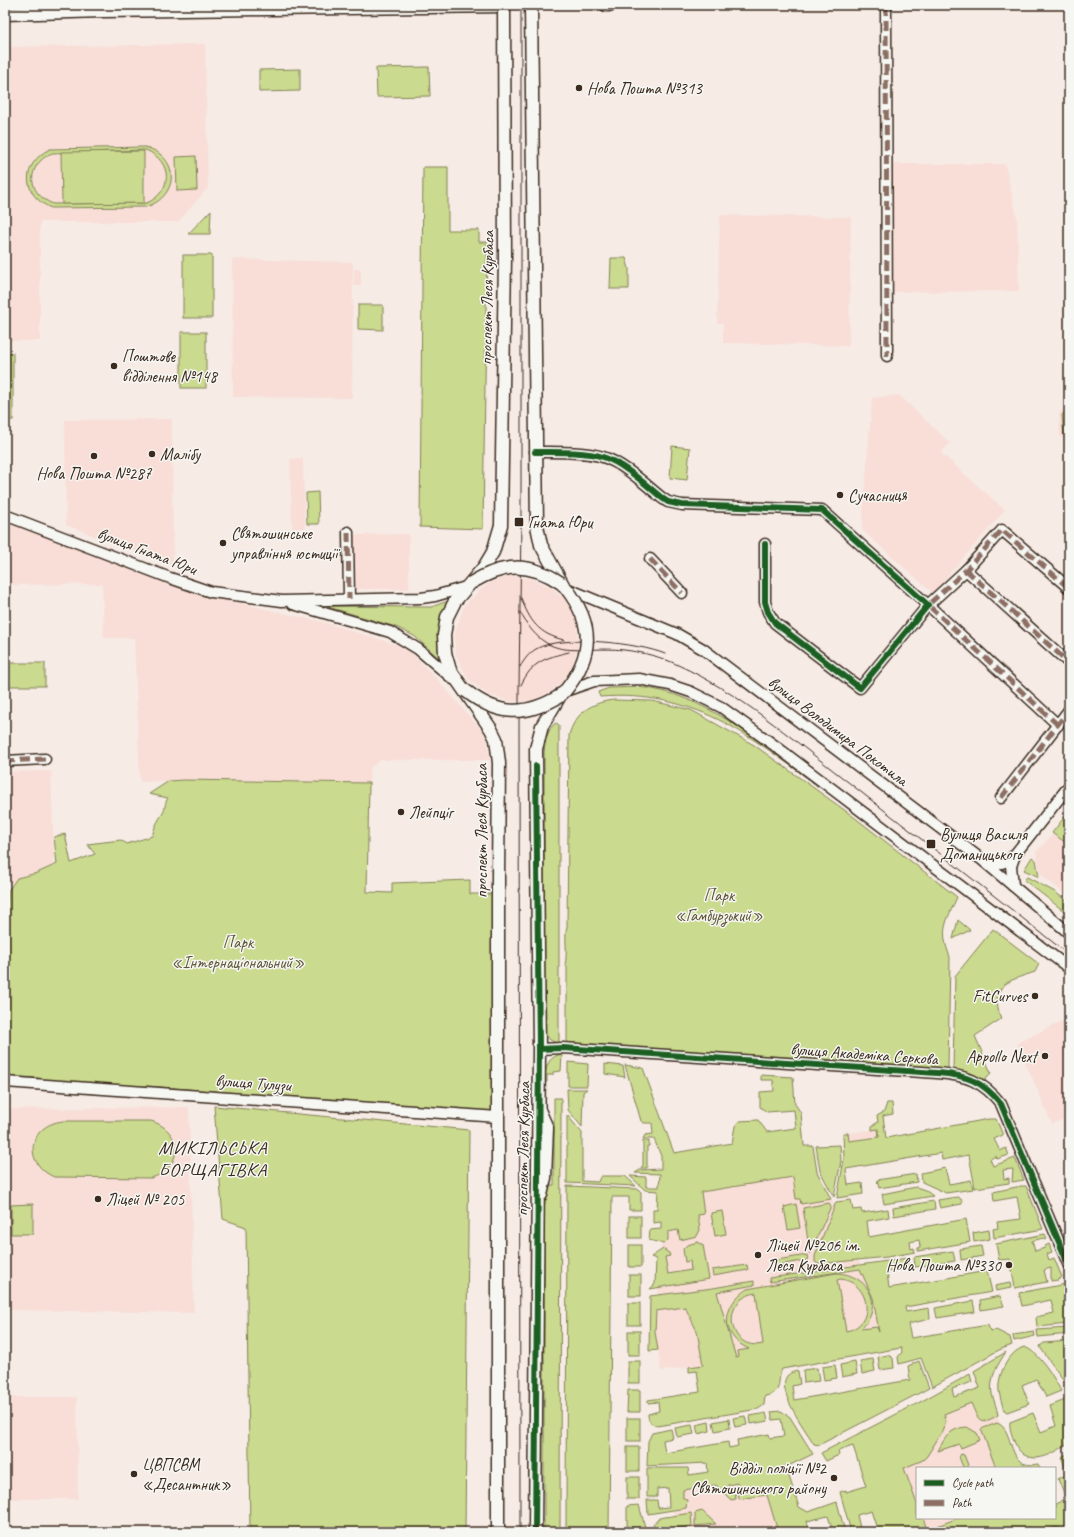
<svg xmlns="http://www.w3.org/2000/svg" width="1074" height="1537" font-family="Caveat,sans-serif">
<rect width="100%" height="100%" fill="#f7ebe6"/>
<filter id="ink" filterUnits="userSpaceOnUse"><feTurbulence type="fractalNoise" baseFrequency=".025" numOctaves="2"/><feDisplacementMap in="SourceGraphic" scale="8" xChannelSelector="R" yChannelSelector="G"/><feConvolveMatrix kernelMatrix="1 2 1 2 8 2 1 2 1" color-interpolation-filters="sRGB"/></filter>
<g filter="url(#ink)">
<g fill="#f8ded7">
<path d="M205 44 208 188 178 222H40V341H5V47Z"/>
<path d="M892 164H1005L1017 217 1019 291 893 292Z"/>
<path d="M720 215 851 217 849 346 723 343V323H717Z"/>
<path d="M232 259 353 262 352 398 233 397Z"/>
<rect x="354" y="269" width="7" height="17"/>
<path d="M899 395 950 443 941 453 1005 510 933 593 862 530 872 398Z"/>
<path d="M1069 403V444L1060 436 1059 414Z"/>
<path d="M172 419 173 566 66 525 65 420Z"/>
<path d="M303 458 305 528H292L290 459Z"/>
<path d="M5 521 209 596 327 623 395 644 410 652 437 679 486 735 490 760H381L370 768 369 783 183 780 140 782 134 638H104L102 584 5 585Z"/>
<path d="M409 534V589H351L350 535Z"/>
<path d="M511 576 533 579 554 589 560 595 569 599 579 623H577L578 645 573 665 562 682 551 692 530 701 511 702 487 694 468 679 456 655 454 639 456 629 464 606 481 589 490 583 498 579Z"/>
<path d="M51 771 55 884 5 883V772Z"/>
<path d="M1053 834 1069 846V897L1040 874 1036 852Z"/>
<path d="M1068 1018 1069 1117 1052 1124 1017 1043Z"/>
<path d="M189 1107 194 1313 5 1310V1109Z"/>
<path d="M878 1129 879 1137 849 1141 848 1133Z"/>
<path d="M804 1146 834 1204 861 1265 874 1298 881 1333 727 1363 661 1371 655 1332 661 1247V1222L665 1194Z"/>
<path d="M987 1392 1018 1468H917V1518H1021L985 1532H907L872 1437Z"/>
<path d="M5 1397H77L78 1499H5Z"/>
<path d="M787 1471 804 1532H675L671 1485Z"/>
</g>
<g fill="#cada8e" stroke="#828256" fill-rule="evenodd">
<path d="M429 67 430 96 377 97 376 68Z"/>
<path d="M300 69V91L259 92V70Z"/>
<path d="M145 147C180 156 180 196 146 207L51 208C21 195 21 163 50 149ZM146 150C173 162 173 191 147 203L53 204C26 193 26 165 52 153Z"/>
<path d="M144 151V203L62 204 61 152Z"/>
<path d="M196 156 197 190 177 191 176 157Z"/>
<path d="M423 167H448V230H479V242H487L483 529 420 527Z"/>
<path d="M211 210 210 234H188Z"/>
<rect x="183" y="255" width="29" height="63"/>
<path d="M611 258H626L629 269V289H610Z"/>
<path d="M358 305H383V330L358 329Z"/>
<rect x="181" y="332" width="25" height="56"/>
<rect x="5" y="353" width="8" height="67"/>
<path d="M1069 408V439L1064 435 1062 415Z"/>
<path d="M672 446 690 448 687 480 670 478Z"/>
<path d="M318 492 319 524H307L306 493Z"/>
<path d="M448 601C439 621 437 637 439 658L414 636 396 627 325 606 417 607H431Z"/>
<rect x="5" y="663" width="40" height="23"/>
<path d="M609 688C623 688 639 686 652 689 712 699 772 751 819 787 748 734 694 690 600 697L598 692Z"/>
<path d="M614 700 652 701 691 710 754 745 850 814 957 897C946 923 939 929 950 957L948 1068 945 1072 567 1046V967L565 965C568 953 564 936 567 927L569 735C575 713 592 702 614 700Z"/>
<path d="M556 723 559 725V1044L550 1040 544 1032V753C545 743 547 728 556 723Z"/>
<path d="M183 780 369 783 367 892 392 893V883L470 880V894H493V1113L148 1086 114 1087 40 1080 39 1078 5 1076V917L7 916 8 891 17 878 37 873 57 864 54 837 65 834 71 863 95 854 87 844 121 840 127 844 152 836C155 826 157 822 163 813 166 808 164 803 168 798L149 794 169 781Z"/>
<path d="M1069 811V845L1052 833Z"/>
<path d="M1032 857 1036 860 1039 877 1024 870Z"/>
<path d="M1027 877 1055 892 1069 903V915L1024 880Z"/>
<path d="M958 920 970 930 953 939Z"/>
<path d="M993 929 1039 964 1035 972C1008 981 989 984 1001 1019L975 1036 991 1073 984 1080 974 1075 953 1071 955 976Z"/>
<path d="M562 1054 561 1071 553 1072V1075H547V1082H545C545 1068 547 1057 562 1054Z"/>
<path d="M568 1062 588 1064 587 1086H568Z"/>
<path d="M605 1064 623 1066 625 1077 605 1074Z"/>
<path d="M625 1065 643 1068 674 1153 732 1143 735 1126 739 1121 758 1120 767 1132 796 1128 794 1110 767 1112 760 1107V1092L774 1091 773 1080H761V1075L793 1077 795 1104 801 1113 804 1146H813L817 1172 831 1199 801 1204 800 1199H796L793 1177 701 1192 704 1214 698 1215 700 1230 697 1236 680 1240 678 1230 668 1232V1240L664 1244 649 1240 650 1230 661 1229V1222L653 1223V1209H657L658 1191 645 1190 630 1176 646 1177V1187H659L660 1174 635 1173 640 1170 661 1169V1156L654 1139H643L645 1135 653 1134 652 1123H644L641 1121Z"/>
<path d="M567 1089H587L583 1092 582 1127 568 1110Z"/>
<path d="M554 1098H561L560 1532H544V1207L549 1185H554Z"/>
<path d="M887 1103H892L893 1114 883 1116 886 1138 989 1119H996L1003 1135 994 1139 1000 1151 1006 1148 1009 1155 997 1159 996 1156 990 1159 993 1166 1015 1158 1024 1180 1012 1182 1013 1169 1003 1170 1004 1179 1009 1178V1183L975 1188 969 1155 942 1160 941 1153 846 1169 848 1185 862 1183 863 1194 837 1198 844 1159 843 1133H848L849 1141 879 1137 878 1129 872 1130V1126L878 1122 877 1116 884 1112Z"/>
<path d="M214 1106 469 1130 465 1532H250L246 1227 223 1219Z"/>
<path d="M567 1115 582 1133V1181L598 1182 600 1177 602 1176H625L636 1186 567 1183Z"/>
<path d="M63 1121H151C184 1131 184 1168 151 1178L54 1177C22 1163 28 1125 63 1121Z"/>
<path d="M643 1141H649V1146H647V1168H641L643 1165Z"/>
<path d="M840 1145 841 1161 834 1197 820 1171 816 1146Z"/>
<path d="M945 1168 949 1184 971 1180 973 1189 946 1193 922 1182 921 1173Z"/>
<path d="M916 1174 917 1182 879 1188 877 1180Z"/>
<path d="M567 1186 638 1189 641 1192V1210H629V1197H612L609 1532H566Z"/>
<path d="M1021 1186H1026L1043 1229 994 1238 993 1229 998 1228 997 1222 1021 1219 1017 1197 994 1201 993 1192Z"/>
<path d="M916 1187 925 1190 933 1196 884 1204 882 1194Z"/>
<path d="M958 1197 962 1200V1204L940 1208 938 1200Z"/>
<path d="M851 1200 853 1210 861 1209 862 1213 888 1209 889 1217 867 1221 869 1237 966 1219 970 1242 918 1251V1248L920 1247 919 1240 910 1242 911 1249 914 1248 915 1252 887 1257 818 1264 815 1262V1256L836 1202Z"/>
<path d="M934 1201 935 1209 894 1216 893 1208Z"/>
<path d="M829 1203 831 1206 810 1254 803 1208Z"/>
<path d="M33 1204V1234H11V1205Z"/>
<path d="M796 1204 800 1228 788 1230 784 1207Z"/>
<path d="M722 1211 726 1234 715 1236 711 1213Z"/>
<rect x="629" y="1216" width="12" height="22"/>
<path d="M989 1230 990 1239 974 1242 973 1233Z"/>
<path d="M1045 1234 1047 1239 1044 1240 1043 1238 1032 1241 1035 1251 1045 1248V1246L1049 1244 1052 1252 1047 1254 1049 1260 1054 1258 1062 1277 1058 1280 1051 1281V1268L1044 1270 1047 1282 1015 1288 1010 1259 999 1260 996 1244Z"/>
<path d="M698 1242 703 1245 709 1279 650 1289 655 1284 656 1259 651 1257 663 1249 669 1253 670 1256 665 1257 668 1274 691 1270 690 1261 685 1262 683 1249 687 1245Z"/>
<rect x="629" y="1245" width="12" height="22"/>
<path d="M981 1246 983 1256 961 1260 960 1249Z"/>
<path d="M953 1251 955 1261 915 1267 914 1257Z"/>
<path d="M807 1255 808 1260 772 1266 771 1261Z"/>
<path d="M908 1258 909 1268 887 1272 889 1288 987 1271 992 1292 905 1307 906 1312 929 1308 930 1319 908 1324 911 1338 988 1325 990 1331 996 1330 1010 1337 1012 1345 999 1350 932 1387 921 1358 899 1364 898 1357 902 1352 901 1348 782 1369C776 1382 784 1393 765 1396L764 1405 758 1409 658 1426C651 1425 648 1421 648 1414L659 1411 658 1402 648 1403V1400L700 1392 697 1371 689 1372V1367L703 1365 697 1331 685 1307 656 1311 655 1332 658 1350 649 1351 650 1296 713 1288 754 1281V1285L717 1292 736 1358 738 1357 737 1351 749 1349C719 1336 722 1305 747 1289L836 1273C869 1274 885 1306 861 1329L877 1327 879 1332 873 1298 860 1269 770 1282 769 1278ZM841 1279C871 1283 876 1326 846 1331L837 1280ZM756 1293 763 1344C728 1352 719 1299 756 1293Z"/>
<path d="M747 1265 748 1270 713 1276 712 1270Z"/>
<rect x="629" y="1275" width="12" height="21"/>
<path d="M1010 1283 1011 1288 996 1291 995 1286Z"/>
<path d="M1066 1284 1069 1292V1324L1037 1327 1036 1317 1054 1313 1051 1300 1022 1306 1019 1293Z"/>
<path d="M1000 1296 1004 1306 981 1310 980 1300Z"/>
<path d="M973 1301 975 1312 937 1318 935 1308Z"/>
<rect x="628" y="1303" width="12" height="22"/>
<path d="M1069 1328V1334L1038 1337 1037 1330Z"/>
<rect x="628" y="1331" width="12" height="24"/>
<path d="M1034 1332 1035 1336 1014 1341 1013 1335Z"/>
<path d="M1069 1341V1389C1064 1379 1041 1351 1040 1346L1044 1343Z"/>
<path d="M1024 1347C1039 1351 1054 1378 1061 1391L1046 1397 1036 1379 1022 1385 1029 1404 1007 1412 1004 1410C1002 1404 1000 1398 999 1391 997 1376 1008 1352 1024 1347Z"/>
<path d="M1006 1352C998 1364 989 1378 992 1394 994 1401 997 1408 998 1415 979 1427 978 1419 971 1403L944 1414 946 1421 942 1432 927 1456 923 1460 904 1468 917 1504V1518H923L927 1530 958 1518H1055V1504L1066 1499 1058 1479 1067 1475 1062 1458 1069 1452V1527L1059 1531 1057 1527 1042 1532 1028 1527 1014 1532H878L871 1511 857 1515 861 1532H851L840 1492 846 1490V1492L866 1486 853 1446 838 1451 839 1455 826 1461 821 1453 922 1401 970 1374 972 1382 952 1389 954 1397 980 1388 974 1371Z"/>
<path d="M888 1355 893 1358 894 1368 880 1370 878 1357Z"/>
<path d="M873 1359 875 1371 862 1374 860 1361Z"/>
<rect x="628" y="1361" width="12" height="22"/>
<path d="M919 1361 929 1388 819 1445 814 1444C806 1430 763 1375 798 1371L800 1384 792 1386 794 1400 910 1380 908 1366Z"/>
<path d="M855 1362 857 1374 842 1377 840 1365Z"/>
<path d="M835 1365 837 1378 824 1380 822 1367Z"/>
<path d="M817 1368 819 1381 804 1383 803 1370Z"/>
<path d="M628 1390H640V1412H627Z"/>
<path d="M1065 1400 1069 1413 1068 1443C1050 1458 1024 1468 1014 1441 1012 1435 1009 1428 1010 1422L1033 1413 1041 1432 1056 1426 1050 1406Z"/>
<path d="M781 1411 790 1417 813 1454 786 1467 799 1507 808 1512 837 1502 845 1532H833L828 1516 807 1521 810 1532H778L767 1495 739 1499 737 1483 728 1485 729 1491 735 1490 736 1499 731 1500 716 1485 683 1490V1498L687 1500 686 1508 648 1514 647 1500H657L658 1508 669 1507 668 1488 657 1489V1497H647V1468H688L689 1475 708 1472 707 1463 647 1466 648 1441 652 1433 671 1429 673 1438 663 1440 665 1453 728 1442 729 1448 738 1446 737 1440 769 1434 770 1438 784 1436 781 1419 773 1420 771 1412Z"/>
<path d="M766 1413 768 1421 751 1424 750 1416Z"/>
<path d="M745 1416 747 1425 735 1427 733 1418Z"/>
<rect x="627" y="1418" width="13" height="23"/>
<path d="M729 1419 730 1428 715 1431 713 1422Z"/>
<path d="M709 1422 710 1431 698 1434 696 1425Z"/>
<path d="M997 1423C1016 1429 1005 1471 1038 1464L1040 1468H996L981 1429Z"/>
<path d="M692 1425 694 1434 677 1437 675 1428Z"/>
<path d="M967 1427 977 1433 980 1440 961 1448 959 1444 938 1451C945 1437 950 1428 967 1427Z"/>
<rect x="627" y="1447" width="12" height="24"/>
<path d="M961 1454 964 1455 968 1465 966 1468 963 1467 959 1457Z"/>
<rect x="627" y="1477" width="12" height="22"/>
<path d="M639 1505 645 1527 627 1528V1506Z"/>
<path d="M702 1511 716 1524 695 1526V1513Z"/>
<path d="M691 1513 692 1526 656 1531 653 1525 659 1518Z"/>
</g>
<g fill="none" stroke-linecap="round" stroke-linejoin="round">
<g stroke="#3b2a1e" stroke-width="13">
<g id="minor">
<path d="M886 5 887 356"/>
<path d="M535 452C555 452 585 451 603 457 623 463 646 485 662 498L668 502 682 505 822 510 928 605 860 688 775 623 768 612 765 602V544"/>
<path d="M5 515 170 578 211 592 282 601 421 598 435 596 466 587"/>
<path d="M348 532 349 599"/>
<path d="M650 559 682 593"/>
<path d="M966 570 1069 663"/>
<path d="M566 588 677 634 703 649 981 859 1069 933"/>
<path d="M293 604 390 632 418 649 453 679"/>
<path d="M565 691 594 681 639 679 670 685 691 692 721 707 774 745 1069 968"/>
<path d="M1058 725 928 605 966 570 1002 530 1069 588"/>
<path d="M5 761 45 759"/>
<path d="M1001 798 1069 710"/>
<path d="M989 864 1002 863 1012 858 1069 786"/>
<path d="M1013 886 1011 866 1015 855"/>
<path d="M539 1049 563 1048 937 1073C966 1075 983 1081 1001 1104L1069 1266"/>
<path d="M5 1082 498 1117"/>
</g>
</g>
<g stroke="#3b2a1e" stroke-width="15">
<g id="major">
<path d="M531 5 537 526 541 545 563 585"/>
<path d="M606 5H609"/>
<path d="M5 14 103 11 504 6"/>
<path d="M539 1110 547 1128 545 1178 541 1195"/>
<path d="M498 1532V879L499 763 496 739 491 729 450 670 445 653 444 635 447 617 455 601 484 567 493 552 501 525 505 257 504 5"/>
<path d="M535 1532 539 1049 536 749 542 726 561 694"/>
</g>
</g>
<use href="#minor" stroke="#f6f6f2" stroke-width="10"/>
<use href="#major" stroke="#f6f6f2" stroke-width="12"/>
<g stroke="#3b2a1e" stroke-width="1">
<path d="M521 598C530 621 538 634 564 640"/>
<path d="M520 612C548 665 576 645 624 650 642 652 662 657 678 665 738 692 791 738 843 778 918 837 994 895 1069 955"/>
<path d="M520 667C524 660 529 653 536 649 561 634 639 643 665 654"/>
<path d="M521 685C532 662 544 658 569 652"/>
<path d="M520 1532 519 689 521 521V5"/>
</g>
<g stroke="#3b2a1e" stroke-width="15" stroke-linecap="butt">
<g id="major-bridge">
<path d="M471 583C503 563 529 562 561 583"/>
<path d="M466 691C498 716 525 717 560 696"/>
<path d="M565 691C594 655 594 624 566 588"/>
</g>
</g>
<use href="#major-bridge" stroke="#f6f6f2" stroke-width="12"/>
<g stroke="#8d6e63" stroke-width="5" stroke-dasharray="10 5" stroke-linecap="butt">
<path d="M886 5 887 356"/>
<path d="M348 532 349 599"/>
<path d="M650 559 682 593"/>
<path d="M966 570 1069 663"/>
<path d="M1058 725 928 605 966 570 1002 530 1069 588"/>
<path d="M5 761 45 759"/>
<path d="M1001 798 1069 710"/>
</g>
<g stroke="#f6f6f2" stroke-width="8">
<g id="cycleway">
<path d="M535 452C555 452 585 451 603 457 623 463 646 485 662 498L668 502 682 505 822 510 928 605 860 688 775 623 768 612 765 602V544"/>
<path d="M539 1049 563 1048 937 1073C966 1075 983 1081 1001 1104L1069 1266"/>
<path d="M535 1532 539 1049 536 766"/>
</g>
</g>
<use href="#cycleway" stroke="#1b5e20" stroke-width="6"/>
</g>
</g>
<g fill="#3b2a1e" stroke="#f6f6f2" stroke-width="1.5">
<circle cx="579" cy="88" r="4"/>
<circle cx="114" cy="366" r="4"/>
<circle cx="152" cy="454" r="4"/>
<circle cx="94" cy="456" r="4"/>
<circle cx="840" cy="495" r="4"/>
<rect x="514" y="517" width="10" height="10" rx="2"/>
<circle cx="223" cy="543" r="4"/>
<circle cx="401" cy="812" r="4"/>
<rect x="926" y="839" width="10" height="10" rx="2"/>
<circle cx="1035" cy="996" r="4"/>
<circle cx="1045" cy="1056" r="4"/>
<circle cx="98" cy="1199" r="4"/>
<circle cx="758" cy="1255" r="4"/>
<circle cx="1009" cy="1265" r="4"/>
<circle cx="134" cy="1474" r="4"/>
<circle cx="834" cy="1478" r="4"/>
</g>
<g text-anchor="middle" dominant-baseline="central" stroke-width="3" stroke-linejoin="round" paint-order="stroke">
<g font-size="17" fill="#3b2a1e" stroke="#f6f6f2" text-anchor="start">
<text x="587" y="88">Нова Пошта №313</text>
<text x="122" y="356">Поштове<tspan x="122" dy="20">відділення №148</tspan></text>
<text x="160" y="454">Малібу</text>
<text x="94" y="473" text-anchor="middle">Нова Пошта №287</text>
<text x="848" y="495">Сучасниця</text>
<text x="528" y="522">Гната Юри</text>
<text x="231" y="533">Святошинське<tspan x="231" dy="20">управління юстиції</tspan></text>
<text x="409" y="812">Лейпціг</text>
<text x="940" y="834">Вулиця Василя<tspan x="940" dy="20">Доманицького</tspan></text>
<text x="1027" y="996" text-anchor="end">FitCurves</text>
<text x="1037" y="1056" text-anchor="end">Appollo Next</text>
<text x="106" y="1199">Ліцей № 205</text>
<text x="766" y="1245">Ліцей №206 ім.<tspan x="766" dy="20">Леся Курбаса</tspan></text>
<text x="1001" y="1265" text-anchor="end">Нова Пошта №330</text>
<text x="142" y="1464">ЦВПСВМ<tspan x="142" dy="20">«Десантник»</tspan></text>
<text x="826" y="1468" text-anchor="end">Відділ поліції №2<tspan x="826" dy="20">Святошинського району</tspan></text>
</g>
<g font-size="17" fill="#3b2a1e" stroke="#f6f6f2">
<text transform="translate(487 298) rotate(-89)">проспект Леся Курбаса</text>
<text transform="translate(147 551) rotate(21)">вулиця Гната Юри</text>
<text transform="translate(838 731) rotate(37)">вулиця Володимира Покотила</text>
<text transform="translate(481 831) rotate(-90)">проспект Леся Курбаса</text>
<text transform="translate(864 1054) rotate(4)">вулиця Академіка Сєркова</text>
<text transform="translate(253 1083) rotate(4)">вулиця Тулузи</text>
<text transform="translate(523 1149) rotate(-89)">проспект Леся Курбаса</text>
</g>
<g font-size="17" fill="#5f563a" stroke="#f6f6f2">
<text x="719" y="895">Парк<tspan x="719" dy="20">«Гамбурзький»</tspan></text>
<text x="238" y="942">Парк<tspan x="238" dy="20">«Інтернаціональний»</tspan></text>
</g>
<g font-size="19" letter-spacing="1" fill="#3b2a1e" stroke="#f6f6f2">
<text x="213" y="1148">МИКІЛЬСЬКА<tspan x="213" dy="22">БОРЩАГІВКА</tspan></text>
</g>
</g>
<rect width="1074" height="1537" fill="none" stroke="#f6f6f2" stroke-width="20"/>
<rect x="10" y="10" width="1054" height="1517" fill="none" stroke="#3b2a1e" stroke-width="1.5" filter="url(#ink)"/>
<rect x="916" y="1467" width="140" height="52" fill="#f6f6f2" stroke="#aba49d"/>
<rect x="924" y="1480" width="20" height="6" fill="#1b5e20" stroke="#aba49d"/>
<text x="952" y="1487" font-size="12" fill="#3b2a1e">Cycle path</text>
<rect x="924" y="1500" width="20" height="6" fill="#8d6e63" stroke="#aba49d"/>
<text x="952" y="1507" font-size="12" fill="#3b2a1e">Path</text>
</svg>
